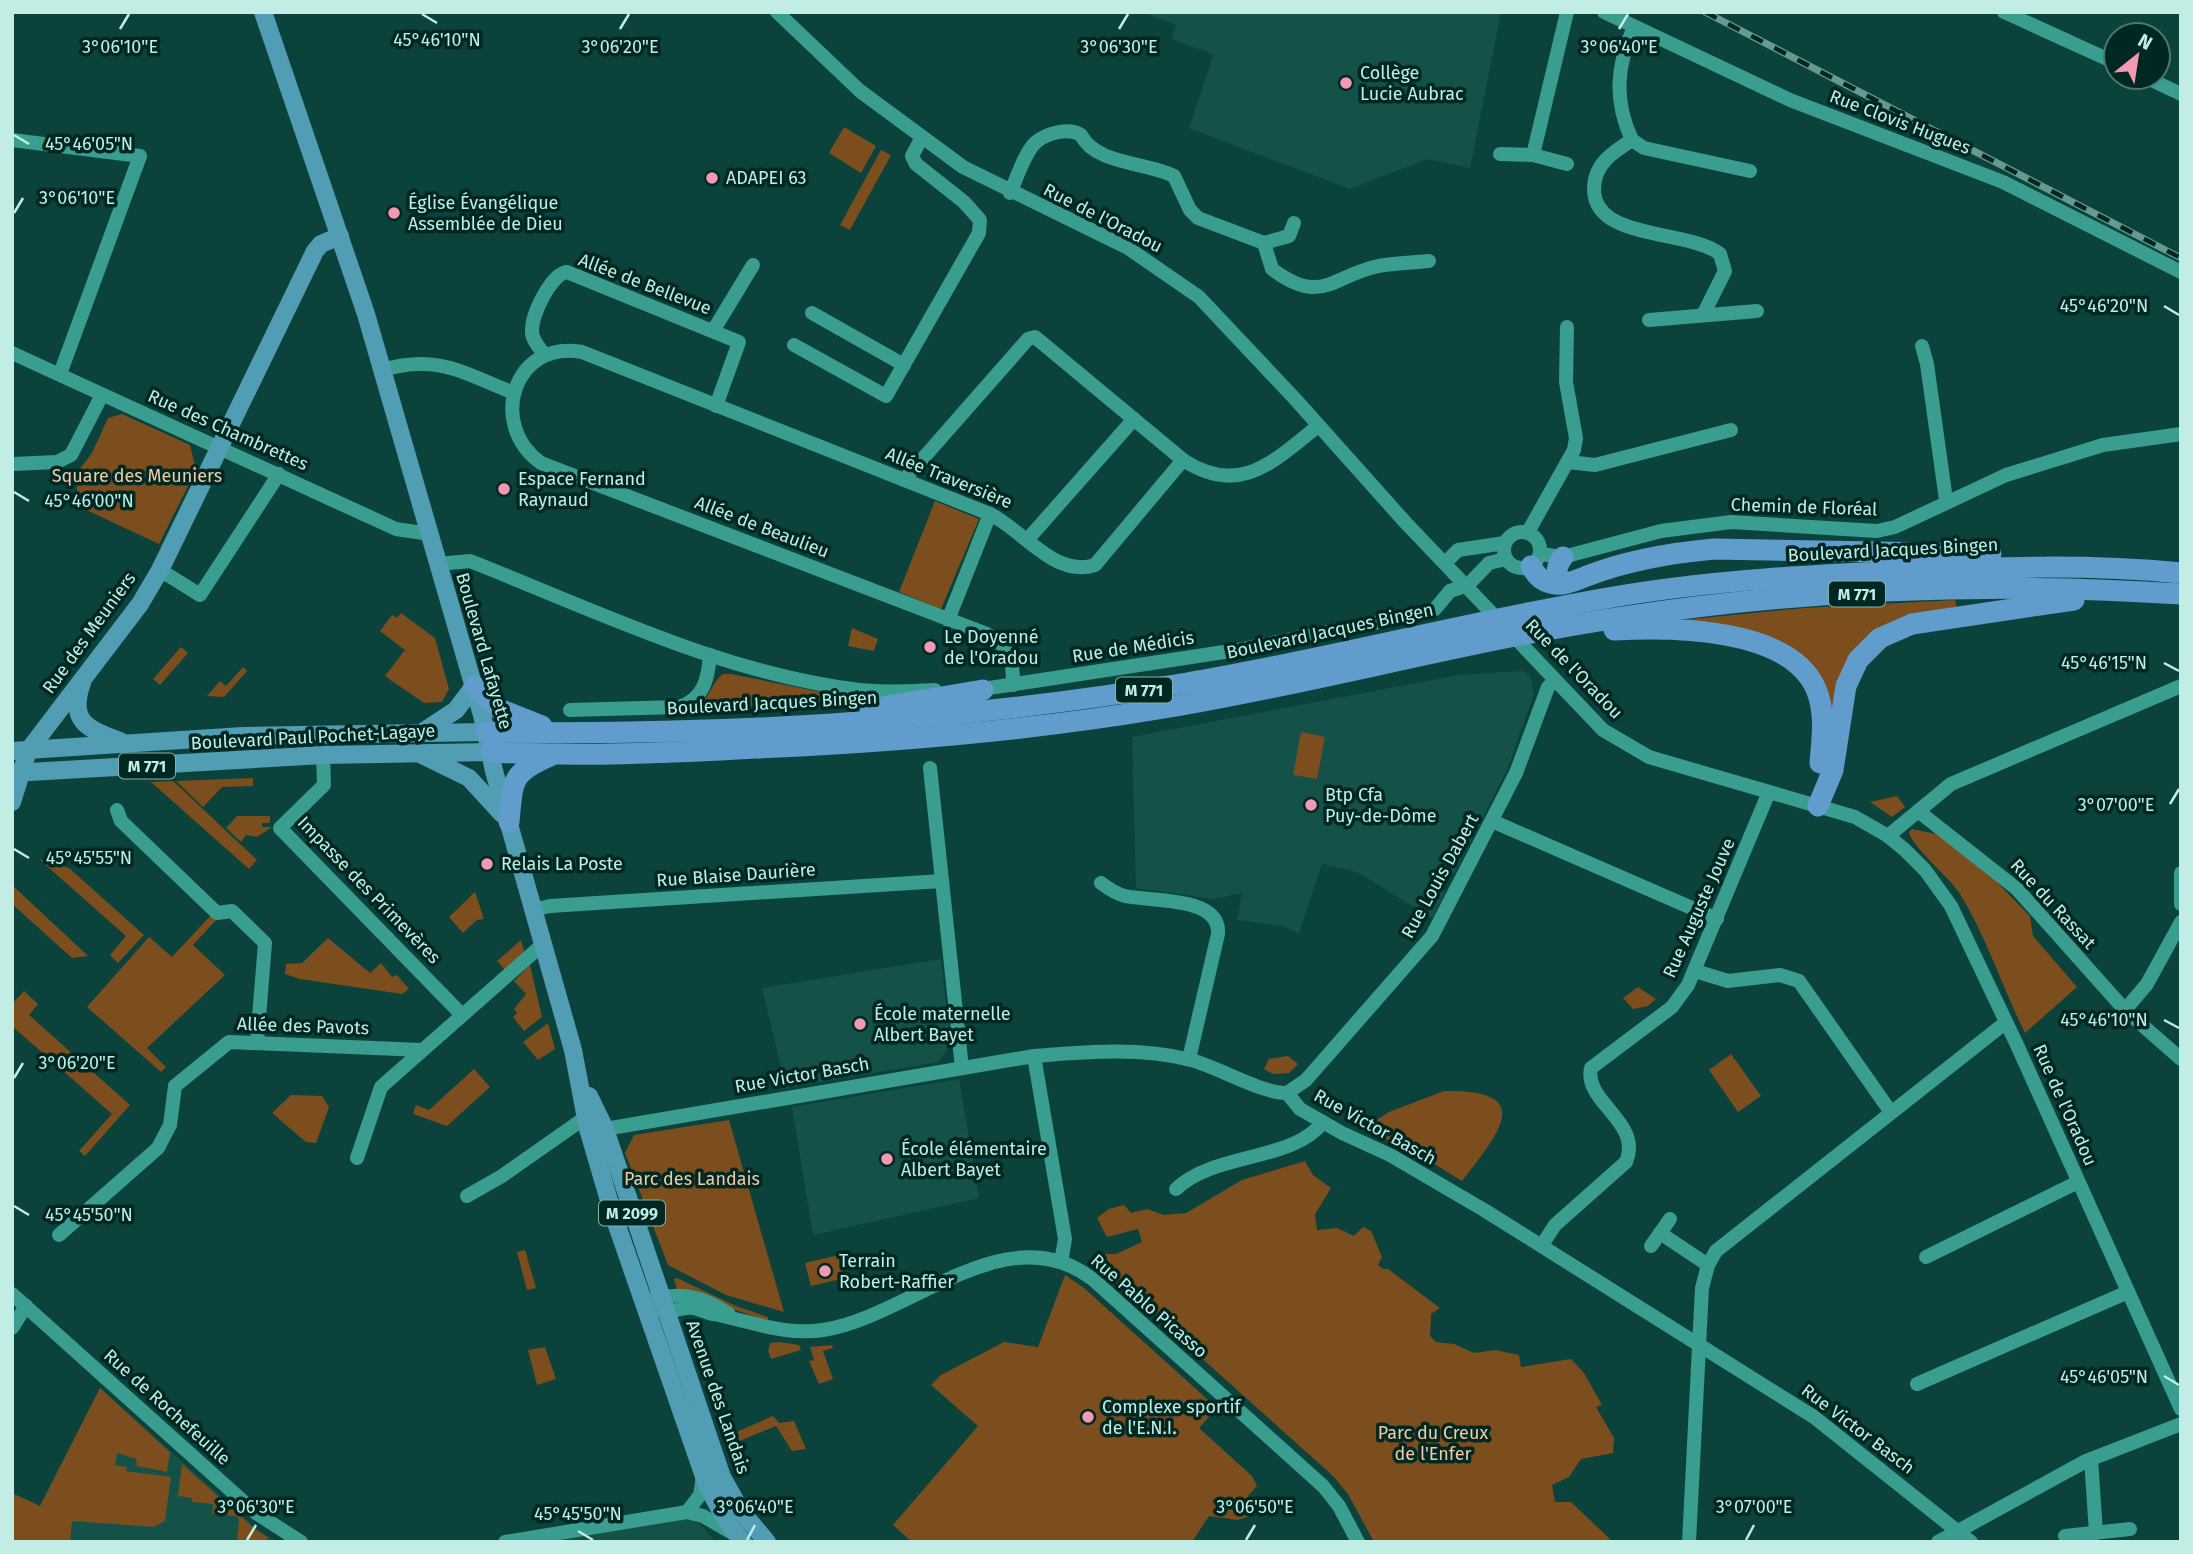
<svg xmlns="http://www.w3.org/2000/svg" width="2193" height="1554" font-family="'Fira Sans',sans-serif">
<rect width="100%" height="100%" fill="#0b433c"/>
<g fill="#145149">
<path d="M1142 12H1501L1470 168 1427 159 1350 189 1189 128 1213 56 1208 52 1171 39 1176 25Z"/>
<path d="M1522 671 1530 675 1534 694 1507 770 1454 874 1448 867 1440 881 1445 893 1432 918 1357 872 1322 864 1299 934 1283 926 1237 920 1242 893 1213 899 1136 888 1132 737 1459 675Z"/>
<path d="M941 959 951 1045 938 1062 786 1088 762 988Z"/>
<path d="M959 1079 979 1198 813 1235 792 1107Z"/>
<path d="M100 1388 257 1529 276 1542H12V1493L40 1506Z"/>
<path d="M688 1518 699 1523 716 1542H542Z"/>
</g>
<g fill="#7c4d1d">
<path d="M844 127 876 146 861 173 829 153Z"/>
<path d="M881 150 891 155 850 230 840 225Z"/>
<path d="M122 414 190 445 196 470 159 544 78 506 76 474 92 453 108 418Z"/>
<path d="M935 501 979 519 941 609 899 592Z"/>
<path d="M1955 600 1957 609 1893 624 1834 714 1812 672 1682 620 1804 608Z"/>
<path d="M401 613 435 638 449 689 442 702 424 703 385 676 405 650 380 631 392 615 397 618Z"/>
<path d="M852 628 878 639 874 651 848 646Z"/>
<path d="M181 647 188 653 160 685 153 679Z"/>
<path d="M243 667 247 671 224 697 207 696 220 681 226 686Z"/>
<path d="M723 674H731L866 701 697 709C709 699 711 683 723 674Z"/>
<path d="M1301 732 1325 737 1317 779 1293 775Z"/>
<path d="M253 778V786L222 787 203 807 176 781Z"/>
<path d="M173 781 257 860 249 869 151 782Z"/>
<path d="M1897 796 1905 807 1892 817 1870 802Z"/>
<path d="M237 816H270V823H262V827H272L257 837 246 835 241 842 226 828Z"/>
<path d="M1912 829 1936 834 1982 867 2030 916 2033 936 2077 987 2025 1033C2002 987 1987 938 1960 894 1950 878 1911 846 1909 832Z"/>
<path d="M39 859 69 868 144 935 118 963 110 955 126 936Z"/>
<path d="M12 885 88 956 72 958 12 904Z"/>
<path d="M475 892 484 919 477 920 463 933 449 917Z"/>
<path d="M213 913 218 918 193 945 225 975 147 1048 166 1067 161 1072 87 1007 149 937 172 957Z"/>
<path d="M328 938 370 973 381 963 392 977 397 975 409 989 402 994 300 979 285 974 286 964 302 963Z"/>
<path d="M521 940 525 954 506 971 497 961Z"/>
<path d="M530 965 542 1017 524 1031 513 1017 517 1013 514 1009 526 994 514 981Z"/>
<path d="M1638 987 1656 999 1648 1006 1633 1009 1623 998Z"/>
<path d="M24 991 38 1004 29 1015 130 1105 85 1156 79 1151 112 1114 12 1026V1004Z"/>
<path d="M548 1023 555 1049 538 1060 523 1042Z"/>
<path d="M1731 1054 1761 1096 1738 1112 1709 1070Z"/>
<path d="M1288 1056 1298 1064 1289 1073 1273 1074 1264 1069 1269 1059Z"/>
<path d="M474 1069 490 1087 447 1126 413 1114 416 1105 429 1110Z"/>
<path d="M1444 1091C1539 1089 1497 1135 1462 1181L1405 1146 1361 1130 1389 1112Z"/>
<path d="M291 1095 322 1096 329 1107 316 1143 306 1142 272 1113Z"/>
<path d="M729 1120 784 1312 726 1295 668 1265 625 1153 634 1135Z"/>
<path d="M1305 1161 1313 1175 1331 1188 1315 1214 1317 1230 1337 1228 1354 1236 1363 1227 1371 1231 1382 1257 1378 1265 1383 1269H1388L1440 1308 1431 1314 1430 1336 1436 1342 1454 1344 1474 1353 1495 1350 1519 1355 1521 1367 1571 1359 1584 1373 1602 1405 1596 1407 1614 1438 1613 1453 1581 1459 1569 1477 1552 1485 1555 1502H1571L1613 1542H1374L1348 1494 1333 1476 1148 1310 1151 1305 1141 1296 1137 1300C1121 1285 1100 1278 1096 1254H1116L1142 1242 1138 1229 1107 1237 1097 1218 1109 1209 1124 1205 1131 1213 1147 1209 1164 1215 1186 1213 1242 1180Z"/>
<path d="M525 1250 536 1288 527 1290 517 1252Z"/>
<path d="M839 1255 845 1278 811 1286 805 1263Z"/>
<path d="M1065 1275 1084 1288 1217 1408 1199 1428 1252 1476 1257 1486 1248 1496 1258 1513 1238 1520 1209 1516 1192 1542H912L893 1525 978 1426 931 1385 941 1375 1004 1342 1038 1347Z"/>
<path d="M677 1278 736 1306 768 1317V1321L677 1290 674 1279Z"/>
<path d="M780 1342 799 1345 801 1350 771 1359 768 1350 770 1343Z"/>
<path d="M832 1345 833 1348 823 1351 833 1379 819 1384 809 1361 814 1360 810 1347Z"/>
<path d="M545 1347 556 1379 537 1385 528 1350Z"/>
<path d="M100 1388 170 1452 167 1472 137 1466 136 1459 117 1453 115 1465 127 1467 126 1471 171 1477 165 1521 154 1527 72 1521 70 1542H12V1493L40 1506Z"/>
<path d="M773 1416 779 1423 794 1421 806 1449 792 1451 776 1426 727 1446 725 1437Z"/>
<path d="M182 1464 256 1530 269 1538 261 1542 237 1541 239 1520 236 1516 212 1514 213 1504 192 1502V1498L178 1496Z"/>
</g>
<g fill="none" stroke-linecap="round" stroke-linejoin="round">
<g stroke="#399d8f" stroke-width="14">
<path d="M777 12 860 91 963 167 1128 248 1199 297 1296 400 1405 522 1603 730 1649 757 1855 817 1888 836 1905 850 1925 870 1951 906 2017 1045 2181 1409"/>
<path d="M1604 12 1790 100 2003 182 2181 272"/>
<path d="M2004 12 2116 63"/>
<path d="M1634 27C1616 66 1614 101 1632 140 1613 152 1594 164 1594 189 1594 241 1689 229 1720 254L1725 271 1703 315"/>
<path d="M2145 77 2181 94"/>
<path d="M12 140 140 156 60 374"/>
<path d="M1632 140 1644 148 1750 171"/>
<path d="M1500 154 1533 155 1567 164"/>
<path d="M1533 155 1567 12"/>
<path d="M1010 193C1017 178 1024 154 1035 143 1046 133 1069 127 1081 135 1096 165 1147 162 1174 176L1190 210 1198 218 1264 243 1272 269C1320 305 1331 278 1374 267 1391 263 1411 263 1429 261"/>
<path d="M1264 243 1289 236 1294 223"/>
<path d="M812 313 904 365"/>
<path d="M1649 320 1757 311"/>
<path d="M713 331 753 265"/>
<path d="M794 345 886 396 979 233 980 220 964 202 916 164 912 156 922 137"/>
<path d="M1922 346 1927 364 1946 500"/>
<path d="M12 353 396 529 430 534"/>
<path d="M544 354C539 347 531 339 532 330 532 314 551 274 567 272L739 342 716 406"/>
<path d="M382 370C438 354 463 373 514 393"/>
<path d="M1568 462 1595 465 1731 430"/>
<path d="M12 464 57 462 71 455 102 395"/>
<path d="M904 480 1028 339 1035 337 1183 460C1240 497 1273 462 1318 426"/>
<circle cx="1522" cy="550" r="18"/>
<path d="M1528 532 1574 450 1576 438 1566 382 1567 327"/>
<path d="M1028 539 1134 419"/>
<path d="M1540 554 1563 557 1661 531 1731 522 1877 531 1895 527 2006 475 2103 445 2181 434"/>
<path d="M1446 562 1458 550 1505 543"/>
<path d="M438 564 470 561C597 611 724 674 860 690 884 693 910 691 935 690"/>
<path d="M160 570 200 595 279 474"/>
<path d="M1468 585 1489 563 1506 559"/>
<path d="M948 620 990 514"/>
<path d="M1013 685C1013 658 1011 648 987 634L541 463C487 425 514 339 582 352L990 514C1024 531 1055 578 1095 565L1183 460"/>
<path d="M976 690 1237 650 1420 614 1435 609 1450 591 1468 585"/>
<path d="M570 710 679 707C704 699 708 679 710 655"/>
<path d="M323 755 324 785 280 828 462 1015"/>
<path d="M930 768 962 1068"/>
<path d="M117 810 121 821 217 913 232 911 265 943 257 1042"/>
<path d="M1918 811 2017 889 2125 1010 2181 1059"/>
<path d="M1492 821 1717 919"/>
<path d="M1888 836 1951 784 2181 686"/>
<path d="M2181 873V904"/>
<path d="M1101 883C1109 889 1116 894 1125 896 1152 902 1221 896 1218 934L1189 1059"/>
<path d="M533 910 550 906 942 881"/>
<path d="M1695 971 1728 981 1780 975 1799 981 1890 1111"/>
<path d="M2125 1010 2147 984 2181 922"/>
<path d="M1034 1056 1065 1239 1061 1262"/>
<path d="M1287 1093 1306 1080 1432 936 1516 773 1548 687 1555 681"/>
<path d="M605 1129 1034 1056C1086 1052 1139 1047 1191 1060 1218 1067 1263 1094 1287 1093L1300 1109 1342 1133 1390 1155 1484 1210 1814 1417 1971 1542"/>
<path d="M357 1158 381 1087 542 945"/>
<path d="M1176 1189C1214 1152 1293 1162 1323 1122"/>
<path d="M467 1196 502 1176 586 1117"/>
<path d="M1660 1233 1708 1265"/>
<path d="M59 1235 158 1148 170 1125 175 1086 229 1042 422 1050"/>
<path d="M1542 1245 1555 1225 1626 1162C1643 1122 1583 1102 1591 1068L1672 1007 1688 985 1769 792"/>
<path d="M1651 1246 1670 1219"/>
<path d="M1926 1257 2078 1182"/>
<path d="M12 1294 256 1513 301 1542"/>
<path d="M644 1302C676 1291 700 1294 729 1314"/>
<path d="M658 1309C671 1316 679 1306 693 1308 700 1309 706 1313 713 1314 749 1321 786 1336 823 1330 910 1317 1010 1210 1096 1282L1323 1486 1339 1506 1358 1542"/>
<path d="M12 1328 26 1306"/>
<path d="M1917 1384 2128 1292"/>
<path d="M2091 1459 2096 1533"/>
<path d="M687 1512 700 1495 703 1476"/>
<path d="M2065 1536 2130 1529"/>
<path d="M505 1542 687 1512 703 1516 734 1534"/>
<path d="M1689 1542 1702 1288 1708 1265 1716 1251 2005 1023"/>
<path d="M1938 1542 2086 1461 2181 1424"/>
</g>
<g stroke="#509db4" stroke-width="18">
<path d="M263 12 366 314 482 715 494 771 573 1050 588 1129 613 1214 707 1485 725 1519 743 1542"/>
<path d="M82 683C68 722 88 729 120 741"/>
<path d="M424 731 456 710 474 686"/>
<path d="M12 751 243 736 486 732"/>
<path d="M422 755 469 778 502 814"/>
<path d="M12 773 323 755 491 752"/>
<path d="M12 802 28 751 140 604 160 570 315 251 321 244 340 236"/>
<path d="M589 1096 605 1129 722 1477 741 1511 767 1542"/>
</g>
<g stroke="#609dcc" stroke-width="21">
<path d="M1531 566C1535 574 1541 581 1550 583 1562 587 1577 580 1587 576 1628 560 1670 553 1714 549L1991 554"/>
<path d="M1561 583C1555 573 1556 566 1563 557"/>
<path d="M1614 630C1671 627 1789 627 1816 689 1826 712 1822 739 1820 763"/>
<path d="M474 686 499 709 542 726"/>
<path d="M870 709 983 690"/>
<path d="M486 732C720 736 956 722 1187 683 1334 658 1478 619 1625 595 1718 580 1813 575 1907 571 1998 567 2089 564 2181 573"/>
<path d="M491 752C579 757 667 753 756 748 893 742 1029 731 1164 708 1316 683 1465 641 1617 618 1803 589 1994 582 2181 594"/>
<path d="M1818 806 1833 770 1846 686 1858 660 1880 638 1912 624 2074 600"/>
<path d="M509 822C513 781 510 773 550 756"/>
</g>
<g stroke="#679992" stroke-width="7">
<path id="rail" d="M1705 12 2181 258"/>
</g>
<use href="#rail" stroke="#002823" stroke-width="4.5" stroke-dasharray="13" stroke-linecap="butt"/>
</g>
<path fill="none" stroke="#c1ede5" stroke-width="2.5" d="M422 14 437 23M120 29 129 14M620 29 629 14M1119 29 1128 14M1619 29 1628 14M14 135 29 144M14 213 23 198M2164 306 2179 315M14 492 29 501M2164 663 2179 671M2170 804 2179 789M14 849 29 858M2164 1020 2179 1028M14 1078 23 1063M14 1206 29 1215M2164 1376 2179 1385M578 1531 593 1540M247 1540 256 1525M747 1540 755 1525M1246 1540 1255 1525M1746 1540 1754 1525"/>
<g fill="#f19ab1" stroke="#002823" stroke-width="2.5">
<circle cx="1346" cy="83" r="7"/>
<circle cx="712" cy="178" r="7"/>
<circle cx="394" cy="213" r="7"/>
<circle cx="504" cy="489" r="7"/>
<circle cx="930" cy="647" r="7"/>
<circle cx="1311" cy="805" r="7"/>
<circle cx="487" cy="864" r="7"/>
<circle cx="860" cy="1024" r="7"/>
<circle cx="887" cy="1159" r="7"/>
<circle cx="825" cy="1271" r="7"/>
<circle cx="1088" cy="1417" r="7"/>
</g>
<g text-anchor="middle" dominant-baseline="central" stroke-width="7" stroke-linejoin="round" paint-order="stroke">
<g fill="#002823" stroke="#87b2ab" stroke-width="2">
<rect x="1829" y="581.5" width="56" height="25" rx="5"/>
<rect x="1116" y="677.5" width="56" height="25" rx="5"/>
<rect x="119" y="753.5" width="56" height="25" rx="5"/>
<rect x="599" y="1200.5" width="66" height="25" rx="5"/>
</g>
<g font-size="16" font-weight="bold" fill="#c1ede5">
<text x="1857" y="594">M 771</text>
<text x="1144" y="690">M 771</text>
<text x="147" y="766">M 771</text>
<text x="632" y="1213">M 2099</text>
</g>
<g font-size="18" fill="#c1ede5" stroke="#002823" text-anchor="start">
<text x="1360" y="73">Collège<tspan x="1360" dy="21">Lucie Aubrac</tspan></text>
<text x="726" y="178">ADAPEI 63</text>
<text x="408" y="203">Église Évangélique<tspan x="408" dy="21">Assemblée de Dieu</tspan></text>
<text x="518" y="479">Espace Fernand<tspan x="518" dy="21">Raynaud</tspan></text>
<text x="944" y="637">Le Doyenné<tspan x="944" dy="21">de l'Oradou</tspan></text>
<text x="1325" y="795">Btp Cfa<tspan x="1325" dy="21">Puy-de-Dôme</tspan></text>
<text x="501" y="864">Relais La Poste</text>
<text x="874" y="1014">École maternelle<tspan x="874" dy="21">Albert Bayet</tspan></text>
<text x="901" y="1149">École élémentaire<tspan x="901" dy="21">Albert Bayet</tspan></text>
<text x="839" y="1261">Terrain<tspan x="839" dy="21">Robert-Raffier</tspan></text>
<text x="1102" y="1407">Complexe sportif<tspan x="1102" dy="21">de l'E.N.I.</tspan></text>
</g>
<g font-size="18" fill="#c1ede5" stroke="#002823">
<text transform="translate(1900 122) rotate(21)">Rue Clovis Hugues</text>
<text transform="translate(1103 218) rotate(27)">Rue de l'Oradou</text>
<text transform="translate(645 284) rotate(21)">Allée de Bellevue</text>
<text transform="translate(228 430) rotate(24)">Rue des Chambrettes</text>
<text transform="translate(949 478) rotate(22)">Allée Traversière</text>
<text transform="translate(1804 507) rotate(2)">Chemin de Floréal</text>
<text transform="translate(762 527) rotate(21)">Allée de Beaulieu</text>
<text transform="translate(1893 550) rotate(-3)">Boulevard Jacques Bingen</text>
<text transform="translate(1330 631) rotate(-12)">Boulevard Jacques Bingen</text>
<text transform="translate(89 633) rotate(-54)">Rue des Meuniers</text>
<text transform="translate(1133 647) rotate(-9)">Rue de Médicis</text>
<text transform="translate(484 651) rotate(74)">Boulevard Lafayette</text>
<text transform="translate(1574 669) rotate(46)">Rue de l'Oradou</text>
<text transform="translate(772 703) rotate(-3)">Boulevard Jacques Bingen</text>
<text transform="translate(313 737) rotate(-3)">Boulevard Paul Pochet-Lagaye</text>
<text transform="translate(736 875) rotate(-4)">Rue Blaise Daurière</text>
<text transform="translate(1440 876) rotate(-61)">Rue Louis Dabert</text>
<text transform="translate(369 890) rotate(46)">Impasse des Primevères</text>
<text transform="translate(2053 904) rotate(47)">Rue du Rassat</text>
<text transform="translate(1699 908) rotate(-66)">Rue Auguste Jouve</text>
<text transform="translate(303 1026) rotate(2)">Allée des Pavots</text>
<text transform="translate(802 1075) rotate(-10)">Rue Victor Basch</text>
<text transform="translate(2065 1105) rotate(66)">Rue de l'Oradou</text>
<text transform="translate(1375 1127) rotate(29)">Rue Victor Basch</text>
<text transform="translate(1149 1306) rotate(41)">Rue Pablo Picasso</text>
<text transform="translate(718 1397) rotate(71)">Avenue des Landais</text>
<text transform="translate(167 1407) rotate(42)">Rue de Rochefeuille</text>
<text transform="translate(1858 1429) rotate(37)">Rue Victor Basch</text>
</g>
<g font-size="18" fill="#f4caa6" stroke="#002823">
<text x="137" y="476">Square des Meuniers</text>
<text x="692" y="1179">Parc des Landais</text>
<text x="1433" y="1433">Parc du Creux<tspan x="1433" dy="21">de l'Enfer</tspan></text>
</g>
</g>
<g font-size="18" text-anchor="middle" fill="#c1ede5" stroke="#002823" stroke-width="7" stroke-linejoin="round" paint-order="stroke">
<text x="437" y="46">45°46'10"N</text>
<text x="120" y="53">3°06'10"E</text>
<text x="620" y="53">3°06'20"E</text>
<text x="1119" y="53">3°06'30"E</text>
<text x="1619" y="53">3°06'40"E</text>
<text x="89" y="150">45°46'05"N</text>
<text x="77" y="204">3°06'10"E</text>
<text x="2104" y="312">45°46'20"N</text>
<text x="89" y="507">45°46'00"N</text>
<text x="2104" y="669">45°46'15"N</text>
<text x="2116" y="811">3°07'00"E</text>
<text x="89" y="864">45°45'55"N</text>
<text x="2104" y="1026">45°46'10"N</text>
<text x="77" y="1069">3°06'20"E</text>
<text x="89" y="1221">45°45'50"N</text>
<text x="2104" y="1383">45°46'05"N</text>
<text x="256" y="1513">3°06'30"E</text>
<text x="755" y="1513">3°06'40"E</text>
<text x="1255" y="1513">3°06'50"E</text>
<text x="1754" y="1513">3°07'00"E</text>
<text x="578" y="1520">45°45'50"N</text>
</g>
<rect width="2193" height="1554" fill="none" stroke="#c1ede5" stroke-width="28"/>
<g transform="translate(2137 56) rotate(30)"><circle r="33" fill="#002823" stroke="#4d7771" stroke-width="2"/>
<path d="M0-5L12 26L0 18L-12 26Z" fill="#f19ab1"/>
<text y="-10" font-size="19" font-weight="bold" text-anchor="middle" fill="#c1ede5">N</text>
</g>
</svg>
